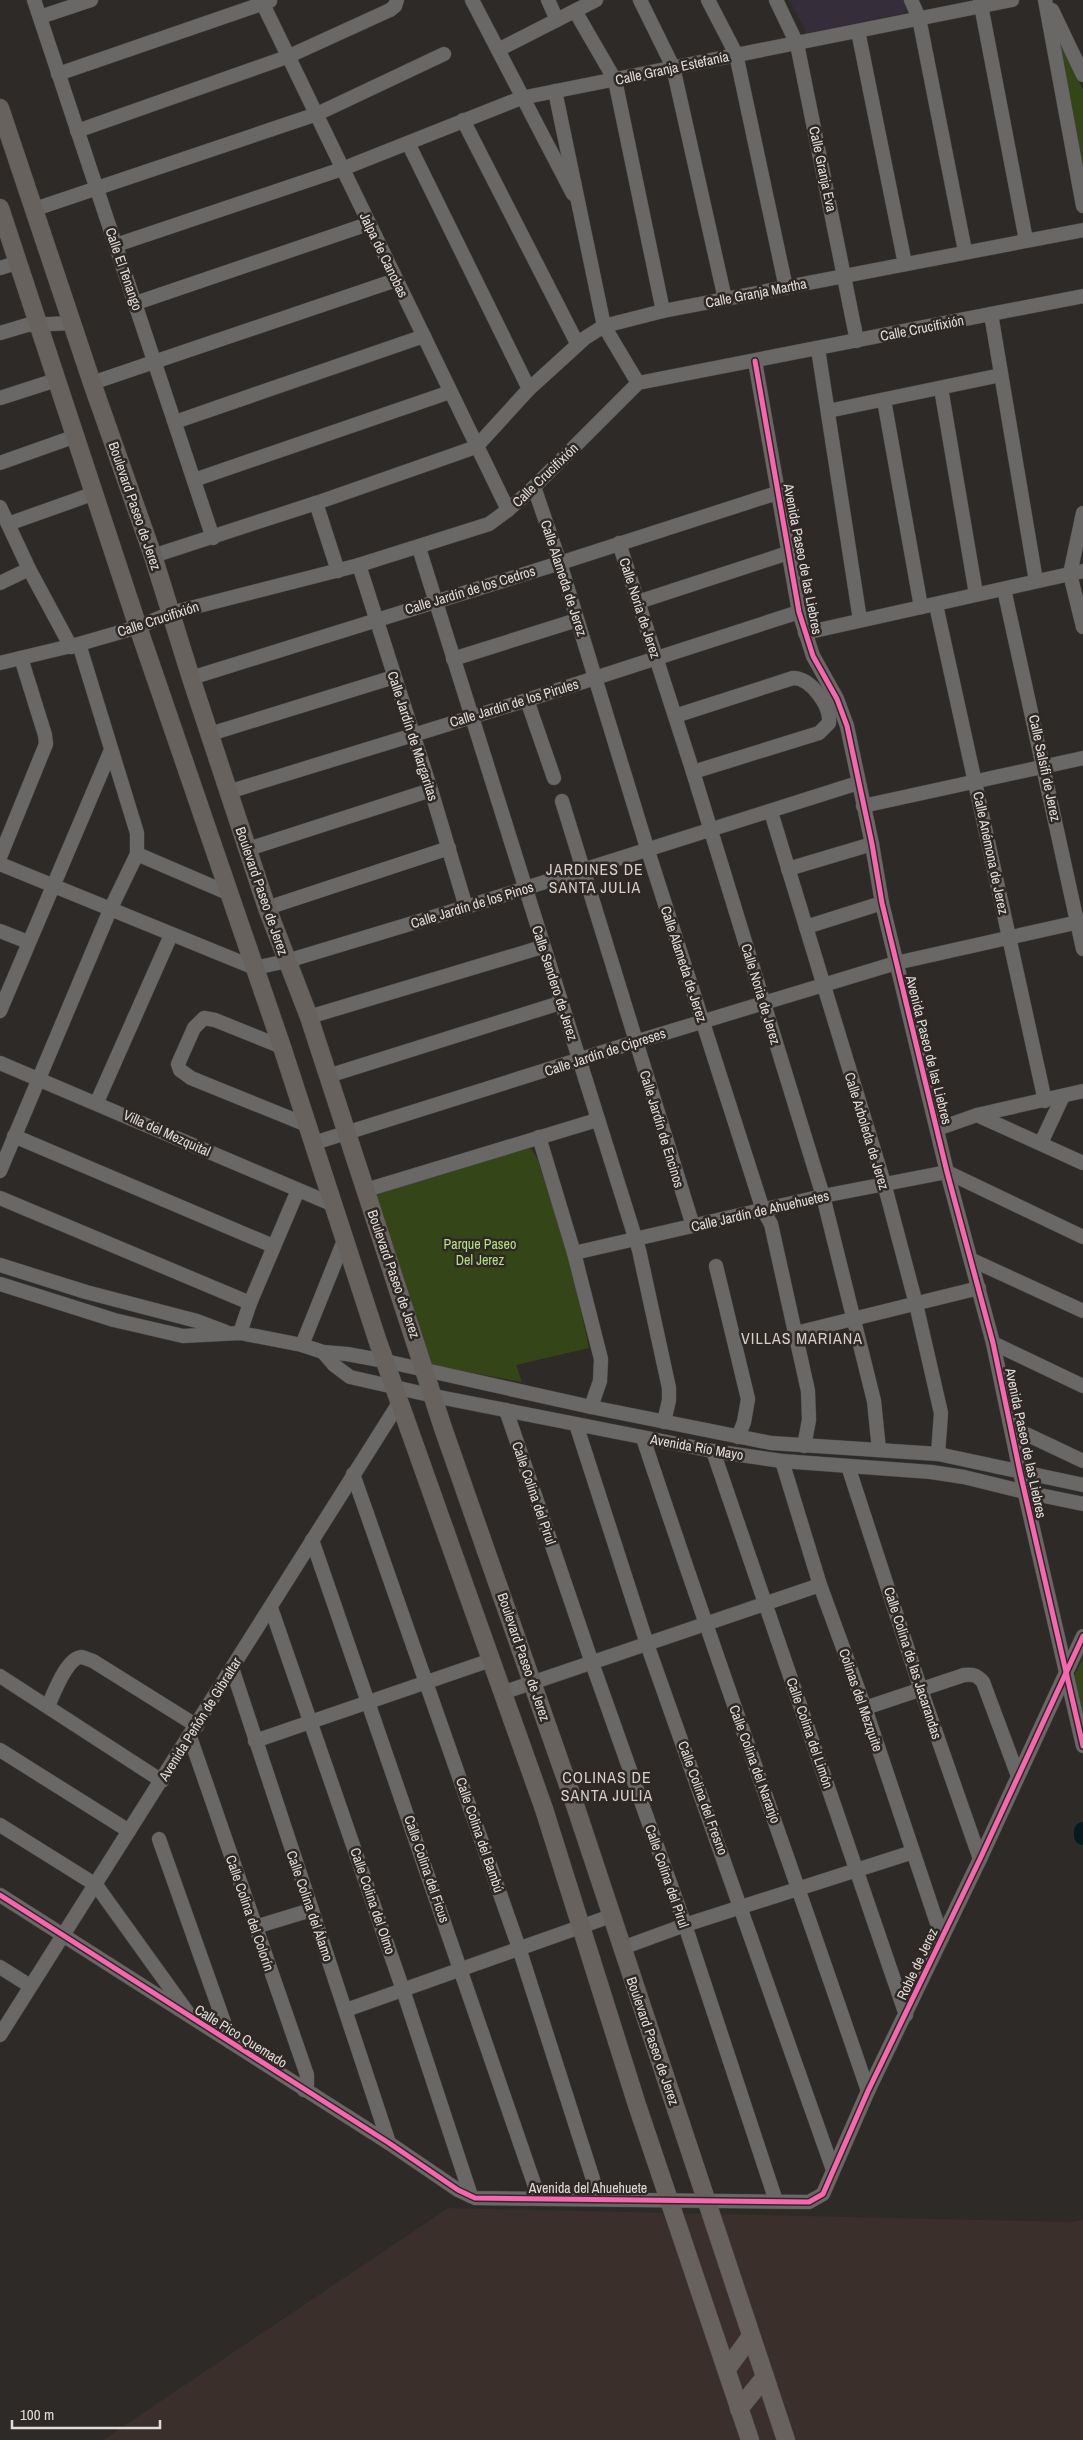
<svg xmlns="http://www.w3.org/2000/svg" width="1083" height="2440" font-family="'Archivo Narrow',sans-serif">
<rect width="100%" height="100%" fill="#2d2a27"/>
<path fill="#3a2f2a" d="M448 2208 1071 2222 1083 2220V2440H103Z"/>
<path fill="#362d3a" d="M789 0H904L910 12 807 33Z"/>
<g fill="#344618">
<path d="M1056 32 1083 90V178Z"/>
<path d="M526 1148 531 1149 537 1158 569 1256 589 1348 516 1365 522 1382 430 1365 374 1198 376 1194Z"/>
<path d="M1083 1658V1726L1074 1676Z"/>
</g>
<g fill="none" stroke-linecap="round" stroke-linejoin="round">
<path stroke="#041b20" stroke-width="18" d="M1083 1831V1836"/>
<g stroke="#494745" stroke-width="15">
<g id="minor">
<path d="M34 0 213 538"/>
<path d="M261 0 508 510"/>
<path d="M472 0 573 194"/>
<path d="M548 0 557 20"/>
<path d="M640 0 673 67 725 299"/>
<path d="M708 0 736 54 786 288"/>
<path d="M776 0 797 44 857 341"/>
<path d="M911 0 919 18 965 251"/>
<path d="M980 0 1026 240"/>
<path d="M1045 0 1083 206"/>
<path d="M1052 10 1083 75"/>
<path d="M575 11 615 80 663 311"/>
<path d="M40 17 91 0"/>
<path d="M858 31 905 264"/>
<path d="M498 50 596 0"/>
<path d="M58 74 270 1"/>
<path d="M555 91 604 326 638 383"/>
<path d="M463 120 577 343"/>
<path d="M77 131 287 57 390 10 395 6 397 0"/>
<path d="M408 143 529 389"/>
<path d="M35 209 317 114 444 54"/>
<path d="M116 245 342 169 521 98 1012 0"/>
<path d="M0 268 19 262"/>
<path d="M136 303 368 224"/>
<path d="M991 314 1036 581"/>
<path d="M0 333 27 325 73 323"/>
<path d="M818 349 860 620"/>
<path d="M755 361 799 612 813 656 837 699 847 726 872 844 882 903 947 1172 993 1343 1020 1472 1083 1746"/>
<path d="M92 383 396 280"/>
<path d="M941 388 976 594"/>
<path d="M0 398 56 380"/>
<path d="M884 400 921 607"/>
<path d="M828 411 1001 375"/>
<path d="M175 422 424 336"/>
<path d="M0 463 76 436"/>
<path d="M194 480 450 392"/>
<path d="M534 487 560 563 648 851 763 1210 771 1224 808 1391 809 1420 804 1446"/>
<path d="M316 503 338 571"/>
<path d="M0 507 29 569 71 647"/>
<path d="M1083 513 1070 574 1083 627"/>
<path d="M8 524 95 493"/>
<path d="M619 543 693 772 823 1196 874 1401 879 1450"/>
<path d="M419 548 639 1250 669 1388V1400L664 1422"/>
<path d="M153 556 316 503 476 447 529 389 585 338 604 326 663 311 1083 230"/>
<path d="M359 565 431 790 466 907"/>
<path d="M0 583 29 569"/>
<path d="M1004 589 1083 949"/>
<path d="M638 602 788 553"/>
<path d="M936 605 1045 1101"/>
<path d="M805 633 1083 571"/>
<path d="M453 659 577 620"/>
<path d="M0 663 79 644 138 627 171 613 359 565 489 524 508 510 534 487 638 383 1083 296"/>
<path d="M191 678 560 563 777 493"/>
<path d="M527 700 554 778"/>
<path d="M675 716 793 678C811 678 831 706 829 723L819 733 693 772"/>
<path d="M210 734 394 677"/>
<path d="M228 792 527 700 799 612"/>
<path d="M562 801 693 1226"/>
<path d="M863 806 1083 758"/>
<path d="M771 812 884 1183 916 1304 941 1413 938 1454"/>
<path d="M248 849 431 790"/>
<path d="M137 854 228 893"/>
<path d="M0 857 46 744 45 735 21 658"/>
<path d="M0 864 255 968 287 961 466 907 858 783"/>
<path d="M788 869 872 844"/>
<path d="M267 908 449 848"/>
<path d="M806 927 882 903"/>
<path d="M0 931 28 942"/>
<path d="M0 1011 111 750"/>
<path d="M309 1017 542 947"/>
<path d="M282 1047 215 1020 204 1018 194 1028 178 1064 180 1070 191 1078 307 1125"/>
<path d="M0 1063 334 1205"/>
<path d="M328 1076 560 1003"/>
<path d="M97 1102 171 935"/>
<path d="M977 1115 1083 1163"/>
<path d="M937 1129 977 1115 1083 1091"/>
<path d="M14 1136 273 1246"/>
<path d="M539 1137 574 1253 601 1359 600 1381 591 1407"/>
<path d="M314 1143 635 1042 896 963 1083 921"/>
<path d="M1041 1143 1063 1096"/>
<path d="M0 1171 110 910 137 854V833L79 644"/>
<path d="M366 1190 597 1120"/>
<path d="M0 1198 250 1303"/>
<path d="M574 1253 823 1196 947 1172 1083 1237"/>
<path d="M972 1260 1083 1311"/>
<path d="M0 1265 86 1292 197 1321 226 1332"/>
<path d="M716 1266 748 1399 744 1422 738 1437"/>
<path d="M0 1284 114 1320 183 1336 240 1333 302 1345 323 1352 347 1354 385 1361 591 1407 771 1443 938 1454 1083 1485"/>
<path d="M240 1333 250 1303 298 1190"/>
<path d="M796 1333 979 1288"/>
<path d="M993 1343 1083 1386"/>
<path d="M302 1345 345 1238"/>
<path d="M323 1352 334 1365 350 1377 434 1396 713 1451 782 1461 931 1472 964 1477 1025 1492 1083 1504"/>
<path d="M506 1410 592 1663 685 1925 776 2201"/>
<path d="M576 1424 647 1644 833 2170"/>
<path d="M1011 1427 1083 1461"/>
<path d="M643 1438C715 1656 794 1873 868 2091"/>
<path d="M713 1451 906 2015"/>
<path d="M782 1461 820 1585 865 1708 942 1938"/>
<path d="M848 1466 921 1690 980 1859"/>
<path d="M353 1474 519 1948 599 2198"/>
<path d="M312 1540 539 2198"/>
<path d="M271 1608 403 1990 471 2196"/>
<path d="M232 1668 389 2143"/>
<path d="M0 1676 162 1781"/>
<path d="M502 1693 820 1585"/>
<path d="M48 1706C54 1693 67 1657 82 1657L93 1661 197 1726"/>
<path d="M865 1708 964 1675C973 1674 977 1675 983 1682L1018 1776"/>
<path d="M190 1737 307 2075V2084L304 2090"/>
<path d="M255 1741 491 1660"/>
<path d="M0 1750 129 1831"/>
<path d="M0 1825 96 1885 188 2013"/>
<path d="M159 1839 231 2042"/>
<path d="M0 1895 389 2143 458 2190 475 2198 809 2202 823 2194 868 2091 980 1859 1083 1636"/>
<path d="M255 1927 311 1910"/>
<path d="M622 1948 685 1925 913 1852"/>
<path d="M0 1967 30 1986"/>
<path d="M346 2010 611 1916"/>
<path d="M0 2035 399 1403"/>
</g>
</g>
<g stroke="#494745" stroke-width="19">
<g id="major">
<path d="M0 108 92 383 153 556 191 678 267 908 309 1017 443 1428 575 1805 786 2440"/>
<path d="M0 208 138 627 282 1047 377 1339 544 1809 637 2105 750 2440"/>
<path d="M727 2369 751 2336"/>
<path d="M739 2409 765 2377"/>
</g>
</g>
<use href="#minor" stroke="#6a6867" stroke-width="14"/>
<use href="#major" stroke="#68625e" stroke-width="18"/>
<g stroke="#2f2925" stroke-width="8">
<g id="cycleway">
<path d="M755 361 799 612 813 656 837 699 847 726 872 844 882 903 947 1172 993 1343 1020 1472 1083 1746"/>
<path d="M0 1895 389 2143 458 2190 475 2198 809 2202 823 2194 868 2091 980 1859 1083 1636"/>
</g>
</g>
<use href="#cycleway" stroke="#f766af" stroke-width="5"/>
</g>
<g text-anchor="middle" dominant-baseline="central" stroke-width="5" stroke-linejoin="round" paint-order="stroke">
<g font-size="14" fill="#e0dcda" stroke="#2f2925">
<text transform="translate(672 68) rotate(-12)">Calle Granja Estefanía</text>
<text transform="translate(823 169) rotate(78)">Calle Granja Eva</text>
<text transform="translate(384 255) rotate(64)">Jalpa de Canobas</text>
<text transform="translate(124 269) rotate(71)">Calle El Tenango</text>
<text transform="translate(756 293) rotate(-11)">Calle Granja Martha</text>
<text transform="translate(922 328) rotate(-11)">Calle Crucifixión</text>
<text transform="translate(545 475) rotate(-44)">Calle Crucifixión</text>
<text transform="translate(135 506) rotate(71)">Boulevard Paseo de Jerez</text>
<text transform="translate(803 559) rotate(79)">Avenida Paseo de las Liebres</text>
<text transform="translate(564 578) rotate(72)">Calle Alameda de Jerez</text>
<text transform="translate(470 590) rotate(-17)">Calle Jardín de los Cedros</text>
<text transform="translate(640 608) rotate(72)">Calle Noria de Jerez</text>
<text transform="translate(158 619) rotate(-18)">Calle Crucifixión</text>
<text transform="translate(514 703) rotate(-17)">Calle Jardín de los Pirules</text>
<text transform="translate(413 736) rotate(72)">Calle Jardín de Margaritas</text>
<text transform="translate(1045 768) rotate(78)">Calle Salsifi de Jerez</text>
<text transform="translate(991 853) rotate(78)">Calle Anémona de Jerez</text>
<text transform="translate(262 891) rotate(71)">Boulevard Paseo de Jerez</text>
<text transform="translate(472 905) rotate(-17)">Calle Jardín de los Pinos</text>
<text transform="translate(684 964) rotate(72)">Calle Alameda de Jerez</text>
<text transform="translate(555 983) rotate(72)">Calle Sendero de Jerez</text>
<text transform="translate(761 994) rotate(73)">Calle Noria de Jerez</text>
<text transform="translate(929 1050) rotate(76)">Avenida Paseo de las Liebres</text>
<text transform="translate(605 1052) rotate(-18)">Calle Jardín de Cipreses</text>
<text transform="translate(662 1129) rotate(73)">Calle Jardín de Encinos</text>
<text transform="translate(867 1131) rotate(73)">Calle Arboleda de Jerez</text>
<text transform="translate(167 1133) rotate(24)">Villa del Mezquital</text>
<text transform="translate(760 1211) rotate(-13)">Calle Jardín de Ahuehuetes</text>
<text transform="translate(394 1274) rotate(71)">Boulevard Paseo de Jerez</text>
<text transform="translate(1026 1443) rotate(78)">Avenida Paseo de las Liebres</text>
<text transform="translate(697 1447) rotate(10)">Avenida Río Mayo</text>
<text transform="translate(534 1493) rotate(71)">Calle Colina del Pirul</text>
<text transform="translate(524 1657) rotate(71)">Boulevard Paseo de Jerez</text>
<text transform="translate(913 1663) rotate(72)">Calle Colina de las Jacarandas</text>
<text transform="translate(861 1700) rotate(71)">Colinas del Mezquite</text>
<text transform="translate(200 1719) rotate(-58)">Avenida Peñón de Gibraltar</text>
<text transform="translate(810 1733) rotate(71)">Calle Colina del Limón</text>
<text transform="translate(755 1764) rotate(70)">Calle Colina del Naranjo</text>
<text transform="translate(703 1798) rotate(70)">Calle Colina del Fresno</text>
<text transform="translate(480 1835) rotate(71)">Calle Colina del Bambú</text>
<text transform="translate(427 1869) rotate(71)">Calle Colina del Ficus</text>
<text transform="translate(667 1876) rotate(71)">Calle Colina del Pirul</text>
<text transform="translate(373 1901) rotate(71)">Calle Colina del Olmo</text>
<text transform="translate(310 1906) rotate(71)">Calle Colina del Álamo</text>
<text transform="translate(250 1913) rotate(71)">Calle Colina del Colorín</text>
<text transform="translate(917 1964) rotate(-65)">Roble de Jerez</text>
<text transform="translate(241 2036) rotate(32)">Calle Pico Quemado</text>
<text transform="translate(653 2041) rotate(71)">Boulevard Paseo de Jerez</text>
<text x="588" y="2188">Avenida del Ahuehuete</text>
</g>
<g font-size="14" fill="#b6e083" stroke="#2f2925">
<text x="480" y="1244">Parque Paseo<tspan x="480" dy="16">Del Jerez</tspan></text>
</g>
<g font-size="16" letter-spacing="1" fill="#d7cfca" stroke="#2f2925">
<text x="595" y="869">JARDINES DE<tspan x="595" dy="18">SANTA JULIA</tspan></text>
<text x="802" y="1338">VILLAS MARIANA</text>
<text x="607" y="1777">COLINAS DE<tspan x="607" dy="18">SANTA JULIA</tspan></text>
</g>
</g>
<path d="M12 2420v8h148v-8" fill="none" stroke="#e0dcda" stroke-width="2.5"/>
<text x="20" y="2420" font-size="15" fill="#e0dcda" stroke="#2f2925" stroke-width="4" paint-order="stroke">100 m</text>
</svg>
